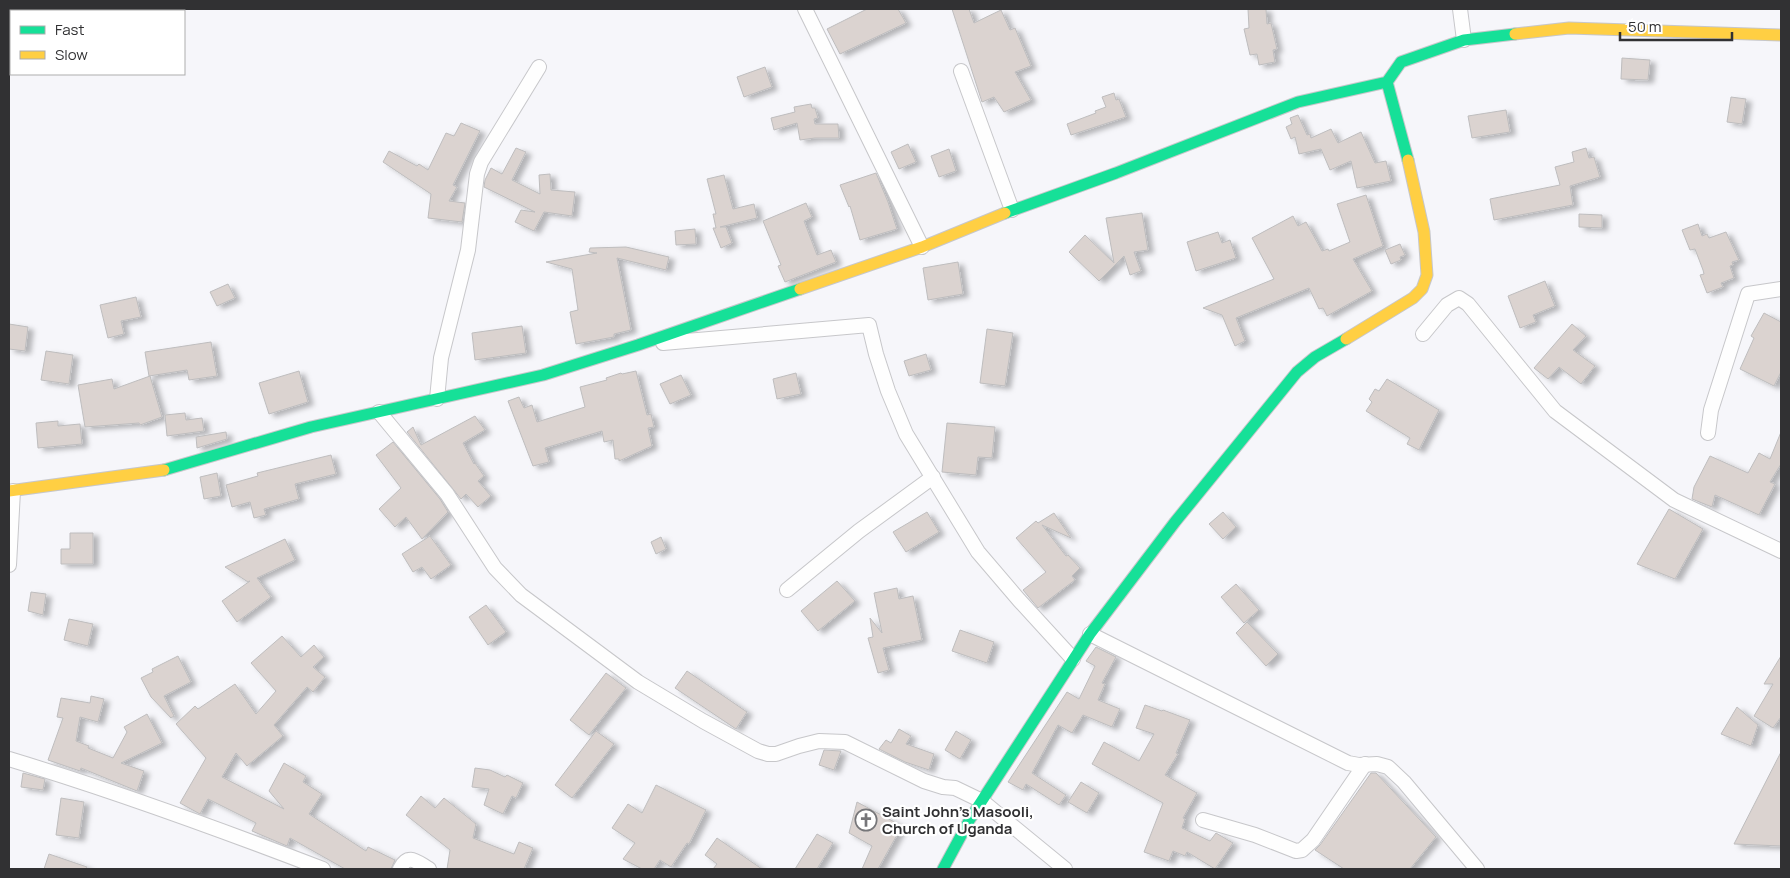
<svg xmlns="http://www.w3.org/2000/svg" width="1790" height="878" font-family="Manrope,sans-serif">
<defs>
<filter id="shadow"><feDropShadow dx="5.5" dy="3" stdDeviation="2.5" flood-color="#0004"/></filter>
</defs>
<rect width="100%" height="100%" fill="#f6f6fa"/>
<g fill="#dbd3d0" stroke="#bebdbe" filter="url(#shadow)">
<path d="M867 9H898L906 23 840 54 827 29Z"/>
<path d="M952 9H969L974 23 1001 10 1010 30 1015 28 1031 66 1015 72 1031 100 1004 112 994 97 982 102Z"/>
<path d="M1248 9H1266L1267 24 1271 23 1277 49 1273 50 1275 62 1259 65 1257 54 1250 55 1244 29 1249 28Z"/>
<path d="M1622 58 1650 60 1648 80 1621 79Z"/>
<path d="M765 67 772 87 744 97 737 77Z"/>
<path d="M1114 93 1116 100 1119 99 1126 117 1071 135 1067 124 1096 113 1095 111 1106 107 1102 97Z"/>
<path d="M1731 97 1746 99 1742 124 1727 122Z"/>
<path d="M811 104 812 108H815L818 118 814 119 815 124H838L839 138H815L800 140 797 123 774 130 771 118 795 112 794 107Z"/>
<path d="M1506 110 1510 132 1472 138 1468 116Z"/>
<path d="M1298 115 1307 135 1310 134 1311 138 1331 129 1338 143 1361 132 1375 163 1386 161 1391 181 1357 188 1351 161 1330 170 1321 149 1299 154 1295 137 1291 139 1286 127 1292 124 1290 118Z"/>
<path d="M461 123 480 131 453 185 457 187 449 201 465 203 462 222 428 218 431 194 383 162 389 151 417 166 419 164 428 170 446 133 454 136Z"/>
<path d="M908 144 916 162 899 169 891 152Z"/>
<path d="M516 148 526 152 512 180 540 194 539 175 550 174 551 190 575 192 572 216 544 212 534 231 515 222 521 210 535 212 484 187 485 180 491 168 502 174Z"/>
<path d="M1586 148 1589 158 1594 157 1600 177 1570 186 1573 205 1494 220 1490 199 1560 185 1555 167 1574 162 1572 152Z"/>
<path d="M949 149 956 171 939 177 931 156Z"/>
<path d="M876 173 888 202 897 229 860 240 850 206 849 207 840 185Z"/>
<path d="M724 175 733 209 754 204 757 218 720 227H726L732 243 721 248 713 228H716L713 214H716L707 179Z"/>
<path d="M1366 195 1383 246 1353 259 1372 291 1327 316 1323 308 1319 309 1309 288 1236 318 1245 341 1235 346 1222 315 1203 308 1274 279 1252 238 1293 216 1298 226 1306 222 1322 251 1328 249 1329 251 1350 242 1337 204Z"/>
<path d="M806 203 812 217 804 221 817 255 831 250 836 262 785 282 778 266 781 265 763 221Z"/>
<path d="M1142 213 1148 250 1134 252 1141 271 1130 275 1124 256 1099 281 1069 252 1085 235 1114 263 1106 218Z"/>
<path d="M1579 214 1602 215V228L1579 227Z"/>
<path d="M1698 224 1702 236 1707 234 1709 238 1726 232 1739 260 1732 262 1733 265 1730 266 1734 278 1721 283 1723 287 1707 293 1700 275 1704 274 1703 270 1695 249 1690 250 1682 230Z"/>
<path d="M695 229 696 244 676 245 675 231Z"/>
<path d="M1218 232 1222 243 1230 240 1236 258 1196 271 1187 242Z"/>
<path d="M1400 244 1405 255 1400 257 1401 260 1391 264 1385 250Z"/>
<path d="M626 247 669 257 666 270 617 258 631 330 614 334V337L576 344 570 312 578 310 572 269 546 262 597 253 589 252 590 248Z"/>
<path d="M958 262 963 294 928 300 923 268Z"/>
<path d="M1545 281 1555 306 1533 315 1536 322 1520 328 1508 296Z"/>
<path d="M228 284 235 298 217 306 210 292Z"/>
<path d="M136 297 141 317 121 321 124 334 108 338 100 305Z"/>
<path d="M1764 313 1781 322V372L1774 386 1740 369 1754 338 1751 336Z"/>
<path d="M9 324 28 327 25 351 9 349Z"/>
<path d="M1572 324 1586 336 1573 350 1595 366 1581 384 1559 367 1548 379 1534 368Z"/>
<path d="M522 326 526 353 475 360 472 333Z"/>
<path d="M987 329 1013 333 1005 386 980 383Z"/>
<path d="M211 342 217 376 189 380 187 370 149 376 145 352Z"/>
<path d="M46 351 73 355 69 384 41 380Z"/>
<path d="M926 354 931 370 909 376 904 361Z"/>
<path d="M299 371 308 402 269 414 259 383Z"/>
<path d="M636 371 647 415 651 414 654 427 648 428 652 446 619 461V459H615L613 440 604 442 602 431 545 448 549 462 533 466 508 401 519 397 524 408 532 405 537 422 585 407 580 387 607 380 606 378 621 373 622 374Z"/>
<path d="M796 373 801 394 777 399 773 379Z"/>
<path d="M681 375 691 395 670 404 660 384Z"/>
<path d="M150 376 162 417 140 425 139 423 85 427 78 385 112 379 114 389Z"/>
<path d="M1387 379 1439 410 1419 450 1407 444 1410 438 1366 411 1372 402 1369 399 1375 389 1379 391Z"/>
<path d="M185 413 186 420 202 418 204 431 167 436 165 415Z"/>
<path d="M475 416 485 430 463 443 474 464 475 463 484 476 478 481 491 496 478 507 466 494 461 499 407 432 413 427 421 445Z"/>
<path d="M58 421V426L80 424 82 444 38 448 36 423Z"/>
<path d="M947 423 995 427 992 458 978 457 976 475 942 472Z"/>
<path d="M226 432 227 439 197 448 196 437Z"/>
<path d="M1781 432V464L1770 482 1775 484 1759 515 1715 495 1712 507 1692 499 1694 487 1710 456 1748 473 1759 453 1770 459Z"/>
<path d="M393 442 440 499 448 512 422 539 406 517 395 527 379 509 401 488 376 455Z"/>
<path d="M331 455 336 474 295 484 299 499 264 509 266 515 254 518 250 502 232 507 226 485 258 476 257 473Z"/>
<path d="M217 473 221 496 204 499 200 477Z"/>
<path d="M1669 509 1703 529 1675 579 1637 564Z"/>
<path d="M927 512 939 532 906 552 893 532Z"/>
<path d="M1223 512 1236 527 1223 539 1209 524Z"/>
<path d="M1054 513 1071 538 1042 525 1066 556 1068 555 1080 568 1072 576 1075 580 1038 608 1023 590 1046 572 1016 538 1036 521 1038 523Z"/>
<path d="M70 533H93V564H61V549H70Z"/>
<path d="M430 536 451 565 431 579 422 567 413 572 402 554Z"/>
<path d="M661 537 666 549 656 554 651 542Z"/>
<path d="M285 539 295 560 257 578 271 597 237 622 222 601 250 581 248 582 225 567Z"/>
<path d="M837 581 855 601 818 631 801 611Z"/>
<path d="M1236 584 1259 610 1244 623 1221 597Z"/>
<path d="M897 588 899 599 913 596 922 640 883 648 889 670 878 673 868 638 873 637 870 618 882 633 874 593Z"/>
<path d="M31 592 46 594 43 615 28 611Z"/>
<path d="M486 605 506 632 488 645 469 617Z"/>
<path d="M69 619 93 624 88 646 64 640Z"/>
<path d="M1247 622 1278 654 1266 666 1236 633Z"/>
<path d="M960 630 994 642 987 663 952 651Z"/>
<path d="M282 636 301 657 314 645 324 657 313 667 325 677 313 692 307 687 274 725 283 736 247 766 236 753 222 777 284 809 269 791 284 763 306 776 303 782 322 794 309 814 366 851 368 847 395 860 391 869H345L290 838 287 846 252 831 256 823 208 799 200 814 180 803 206 758 176 724 195 706 198 709 235 684 256 714 276 691 251 663Z"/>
<path d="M1096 647 1116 657 1102 683 1105 684 1098 700 1120 709 1112 727 1083 715 1072 733 1058 725 1032 773 1066 795 1059 805 1026 784 1023 790 1008 782 1067 692 1079 699 1095 666 1086 661Z"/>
<path d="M178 656 191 682 164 696 174 716 171 718 151 697 141 678 153 672 152 669Z"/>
<path d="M1781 656V717L1773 728 1754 716 1773 684H1764Z"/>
<path d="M687 671 747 712 736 729 675 688Z"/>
<path d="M606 673 626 688 589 735 570 720Z"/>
<path d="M91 696 104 699 98 722 80 717 76 741 89 746 88 748 113 758 127 732 124 727 147 714 162 743 121 763 144 771 137 791 81 768 80 771 48 760 63 718 57 717 61 698 90 703Z"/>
<path d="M1145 705 1162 711 1163 710 1190 720 1176 753 1178 754 1165 775 1197 793 1183 818 1185 819 1182 828 1210 841 1216 833 1233 843 1215 869 1187 852 1185 856 1173 851 1169 861 1144 852 1163 803 1092 764 1104 742 1139 761 1154 734 1136 728Z"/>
<path d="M1737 707 1758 725 1751 746 1721 734Z"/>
<path d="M899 729 911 736 906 744 934 754 929 770 905 762 879 749 886 740 891 743Z"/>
<path d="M596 731 614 744 572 798 555 785Z"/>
<path d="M956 731 971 740 960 759 945 750Z"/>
<path d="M824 750 841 751 834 770 819 765Z"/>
<path d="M1781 752V846L1734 844Z"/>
<path d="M475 768 490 770 505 777 507 775 523 783 516 798 512 796 503 814 484 805 489 789 472 787Z"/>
<path d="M23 773 45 779 43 790 21 787Z"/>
<path d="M1371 773H1376L1436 837 1410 869H1344L1315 850 1320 845Z"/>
<path d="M1081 782 1099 793 1087 813 1068 802Z"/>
<path d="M656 785 706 810 689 844 687 843 671 867 660 860 654 869H642L623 859 635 843 612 828 628 804 642 813Z"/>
<path d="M421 796 435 808 444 798 476 824 473 838 514 854 519 842 533 848 524 869H447L450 850 406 815Z"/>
<path d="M61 798 84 802 79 838 56 835Z"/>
<path d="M857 802 902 826 878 869H862L872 846 849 833Z"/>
<path d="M817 834 833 843 817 869H795Z"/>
<path d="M717 838 762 869H713L717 864 705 855Z"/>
<path d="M49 854 87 867 86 869H44Z"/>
</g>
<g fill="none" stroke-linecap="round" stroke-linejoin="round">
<g stroke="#c7c7ca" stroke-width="16">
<g id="street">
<path d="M805 9 922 247"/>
<path d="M1460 9 1464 40"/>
<path d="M961 71 1012 210"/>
<path d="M1423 334 1447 305 1459 298 1468 304 1555 411 1674 500 1781 551"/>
<path d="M663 343 869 325 876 354 888 391 906 434 978 552 1019 600 1073 659"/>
<path d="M437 399 441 358 468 250 477 174 481 162 539 67"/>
<path d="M379 412 447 494 495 568 521 595 638 682 703 721 758 751 768 754H776L799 746 819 741 845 742 924 781 943 787 955 788 982 801 1065 869"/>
<path d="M1708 433 1711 410 1748 294 1781 289"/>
<path d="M9 565 13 491"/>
<path d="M787 590 859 531 933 477"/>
<path d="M1090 634 1348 763 1359 765 1377 764 1388 767 1404 782 1477 869"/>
<path d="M9 759C115 791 219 829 323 869"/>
<path d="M1203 820 1255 835 1296 851 1302 850 1313 840 1365 764"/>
<path d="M400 869C408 852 417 862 429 869"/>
</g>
</g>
<g stroke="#c7c7ca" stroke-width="13">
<g id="fast">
<path d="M1387 82 1408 160"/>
<path d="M1005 213 1116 173 1298 102 1387 82 1401 62 1464 40 1515 34"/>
<path d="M164 470 311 427 543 375 638 345 800 289"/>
<path d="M943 869 970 819 1090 634 1175 522 1297 372 1315 357 1346 339"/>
</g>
</g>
<g stroke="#c7c7ca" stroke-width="13">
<g id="slow">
<path d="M1515 34 1569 28 1781 35"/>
<path d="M800 289 922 247 1005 213"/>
<path d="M1346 339 1413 298 1422 289 1427 275 1424 232 1408 160"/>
<path d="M9 491 164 470"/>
</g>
</g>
<use href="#street" stroke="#fefefe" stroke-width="14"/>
<use href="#fast" stroke="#16e098" stroke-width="11"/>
<use href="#slow" stroke="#ffcf43" stroke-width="11"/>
</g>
<defs>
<g id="church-ring" transform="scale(1.125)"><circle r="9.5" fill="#fff" stroke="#767679" stroke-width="1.5"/><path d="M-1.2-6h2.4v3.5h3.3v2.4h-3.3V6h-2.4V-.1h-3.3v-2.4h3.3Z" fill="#767679"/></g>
</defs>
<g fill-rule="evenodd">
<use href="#church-ring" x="866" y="820"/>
</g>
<g text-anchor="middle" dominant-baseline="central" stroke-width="4.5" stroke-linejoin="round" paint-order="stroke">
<g font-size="15" font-weight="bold" fill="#313133" stroke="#fff" text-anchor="start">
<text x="882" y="811">Saint John's Masooli,<tspan x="882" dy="17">Church of Uganda</tspan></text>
</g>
</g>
<rect width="1790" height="878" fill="none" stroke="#313133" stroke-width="20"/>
<rect x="10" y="10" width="175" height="65" fill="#ffffff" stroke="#adadad"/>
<rect x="20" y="26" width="25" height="8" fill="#16e098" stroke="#adadad"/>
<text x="55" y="35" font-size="15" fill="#313133">Fast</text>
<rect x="20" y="51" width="25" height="8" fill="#ffcf43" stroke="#adadad"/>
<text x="55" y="60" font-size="15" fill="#313133">Slow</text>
<path d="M1620 32v8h112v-8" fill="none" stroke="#313133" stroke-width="2.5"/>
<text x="1628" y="32" font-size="15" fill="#313133" stroke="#ffffff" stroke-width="4" paint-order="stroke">50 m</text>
</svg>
